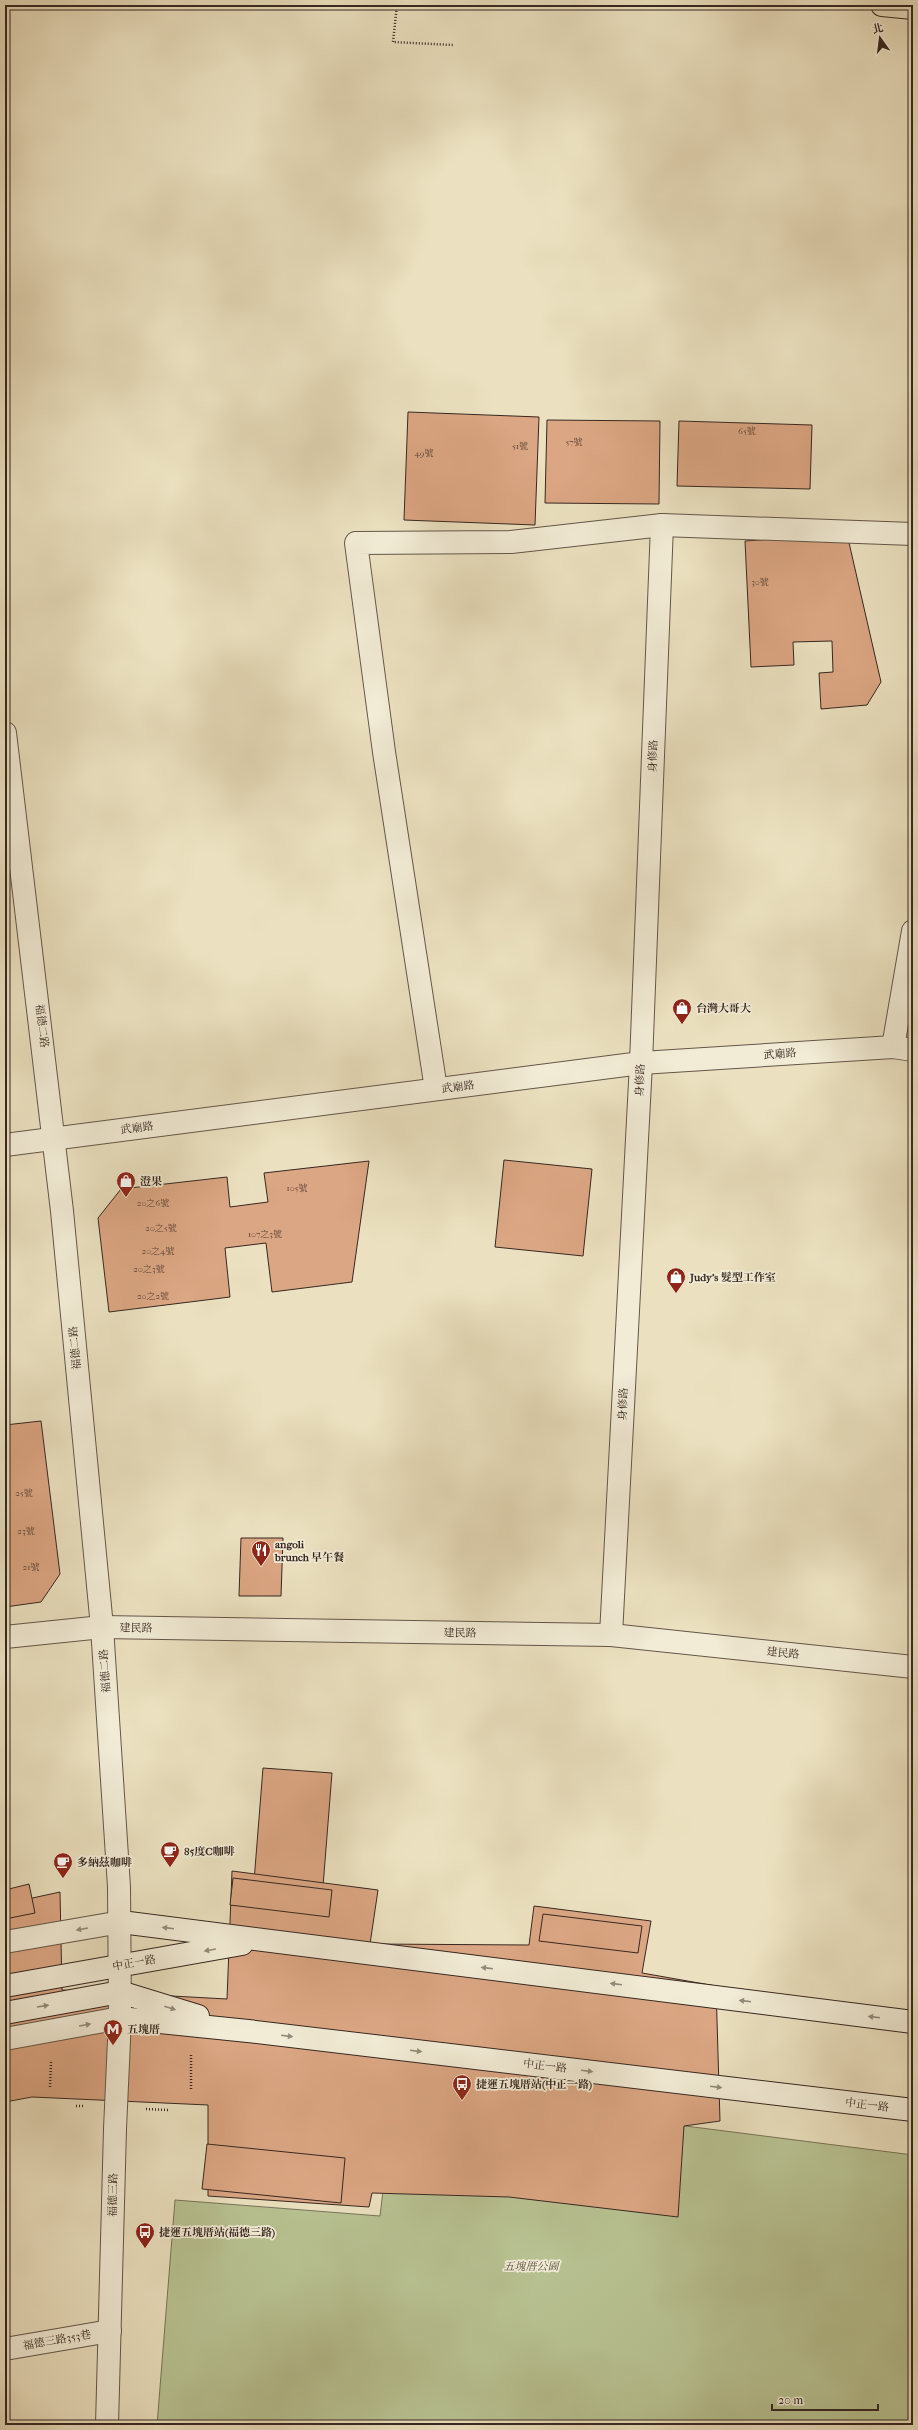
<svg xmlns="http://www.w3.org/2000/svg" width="918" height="2430" font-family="'IM FELL French Canon','Noto Serif TC',serif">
<rect width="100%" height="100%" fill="#ebe1c0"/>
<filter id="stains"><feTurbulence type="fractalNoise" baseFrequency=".005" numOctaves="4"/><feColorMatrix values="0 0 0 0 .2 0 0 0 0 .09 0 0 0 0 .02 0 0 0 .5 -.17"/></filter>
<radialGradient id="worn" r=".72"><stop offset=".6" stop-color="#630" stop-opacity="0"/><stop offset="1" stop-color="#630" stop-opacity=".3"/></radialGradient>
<path fill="#b8c292" stroke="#78745a" d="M395 2089 913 2155V2425H157L175 2200 380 2216Z"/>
<g fill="#dba683" stroke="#372721">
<path d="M408 412 539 417 535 525 404 520Z"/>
<path d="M547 420 660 421 659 504 545 503Z"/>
<path d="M679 421 812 425 810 489 677 486Z"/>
<path d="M847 534 881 682 867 705 821 709 819 673 833 672 832 641 793 642 794 665 751 667 745 541Z"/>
<path d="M504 1160 592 1169 583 1256 495 1247Z"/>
<path d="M369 1161 352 1282 272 1292 266 1243 225 1248 230 1297 109 1312 98 1218 121 1189 227 1177 230 1207 268 1202 264 1173Z"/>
<path d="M41 1421 60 1574 41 1602 5 1607V1425Z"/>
<path d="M241 1538H283L281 1596H239Z"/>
<path d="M263 1768 332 1773 320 1924 251 1919Z"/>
<path d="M232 1871 378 1890 370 1944 529 1945 534 1906 651 1921 642 1973 716 1986 720 2121 684 2126 678 2217 509 2197 372 2193 369 2207 208 2196V2105L32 2097 5 2102V1904L60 1892 62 1990 227 1999Z"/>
<path d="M233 1878 332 1890 329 1917 230 1905Z"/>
<path d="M29 1884 35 1913 5 1919V1890Z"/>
<path d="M543 1914 642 1926 638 1953 539 1941Z"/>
<path d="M207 2144 345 2158 341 2203 202 2189Z"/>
</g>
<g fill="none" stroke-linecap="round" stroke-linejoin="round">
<g stroke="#645649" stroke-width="24">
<g id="street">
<path d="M5 733 62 1211 102 1627 119 1887 120 2018 115 2129 107 2425"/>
<path d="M893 1047 913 931"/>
<path d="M436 1089 384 752 356 543 511 542 662 525 913 534"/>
<path d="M5 1145 641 1063 893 1047 913 1050"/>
<path d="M611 1635 641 1063 662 525"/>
<path d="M5 1637 102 1627 611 1635 913 1667"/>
<path d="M5 1942 121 1922"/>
<path d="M5 2039 120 2018"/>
<path d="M5 2349 110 2331"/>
</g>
</g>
<g stroke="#372721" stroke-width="24">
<g id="secondary">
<path d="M121 1922 913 2022"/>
<path d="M5 1986 242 1944"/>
<path d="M5 2013 120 1992 198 2016"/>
<path d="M120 2018 248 2031 913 2110"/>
</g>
</g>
<g stroke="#372721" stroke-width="24">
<path id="primary" d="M882 5 913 8"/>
</g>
<g stroke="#372721" stroke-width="2.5" stroke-dasharray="1 2" stroke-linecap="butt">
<path d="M397 5 393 42 453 45"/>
<path d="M191 2055V2090"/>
<path d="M50 2087 51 2062"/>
<path d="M76 2106H85"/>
<path d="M146 2109 169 2110"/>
</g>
<use href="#street" stroke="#f2ecd6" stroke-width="22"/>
<use href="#secondary" stroke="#f2ecd6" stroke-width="22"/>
<use href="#primary" stroke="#ebe1c0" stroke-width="22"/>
</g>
<defs><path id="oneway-solid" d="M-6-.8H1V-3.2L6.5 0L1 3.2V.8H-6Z"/></defs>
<g fill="#948a7c">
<use href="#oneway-solid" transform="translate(168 1928) rotate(-173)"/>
<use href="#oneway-solid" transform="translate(82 1929) rotate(170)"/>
<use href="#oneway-solid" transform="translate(210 1950) rotate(170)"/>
<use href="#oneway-solid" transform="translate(487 1968) rotate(-173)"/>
<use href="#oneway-solid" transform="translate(616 1984) rotate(-173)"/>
<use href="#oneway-solid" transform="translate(745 2001) rotate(-173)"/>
<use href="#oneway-solid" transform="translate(43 2006) rotate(-9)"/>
<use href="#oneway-solid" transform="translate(170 2008) rotate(17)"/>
<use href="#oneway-solid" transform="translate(874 2017) rotate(-173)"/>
<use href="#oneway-solid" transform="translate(85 2025) rotate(-10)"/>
<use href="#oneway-solid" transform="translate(287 2036) rotate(7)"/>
<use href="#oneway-solid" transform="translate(416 2051) rotate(7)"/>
<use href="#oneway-solid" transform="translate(587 2071) rotate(7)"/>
<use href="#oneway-solid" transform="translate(716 2087) rotate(7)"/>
</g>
<defs>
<g id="shop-pin" transform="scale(1)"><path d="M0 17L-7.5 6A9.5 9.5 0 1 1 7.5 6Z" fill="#8f2418" stroke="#f2ecd6"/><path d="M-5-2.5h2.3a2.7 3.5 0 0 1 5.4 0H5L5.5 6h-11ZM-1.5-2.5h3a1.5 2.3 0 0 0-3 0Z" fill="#fff"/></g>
<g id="restaurant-pin" transform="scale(1)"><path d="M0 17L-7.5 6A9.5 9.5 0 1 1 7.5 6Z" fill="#8f2418" stroke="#f2ecd6"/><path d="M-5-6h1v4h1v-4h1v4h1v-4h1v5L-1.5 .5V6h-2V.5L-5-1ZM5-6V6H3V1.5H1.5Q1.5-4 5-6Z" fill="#fff"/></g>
<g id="cafe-pin" transform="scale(1)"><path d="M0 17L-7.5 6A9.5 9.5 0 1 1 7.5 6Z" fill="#8f2418" stroke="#f2ecd6"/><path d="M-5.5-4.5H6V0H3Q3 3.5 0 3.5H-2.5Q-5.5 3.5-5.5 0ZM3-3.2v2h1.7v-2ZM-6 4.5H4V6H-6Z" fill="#fff"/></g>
<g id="metro-pin" transform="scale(1)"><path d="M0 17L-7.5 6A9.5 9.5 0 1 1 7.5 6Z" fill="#8f2418" stroke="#f2ecd6"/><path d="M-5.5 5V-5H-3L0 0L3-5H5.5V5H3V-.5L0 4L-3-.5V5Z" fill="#fff"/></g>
<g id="bus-pin" transform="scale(1)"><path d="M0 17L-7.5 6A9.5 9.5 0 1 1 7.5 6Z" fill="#8f2418" stroke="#f2ecd6"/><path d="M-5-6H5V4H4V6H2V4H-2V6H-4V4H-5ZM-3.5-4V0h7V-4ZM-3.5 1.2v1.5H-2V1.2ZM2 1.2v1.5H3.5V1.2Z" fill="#fff"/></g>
</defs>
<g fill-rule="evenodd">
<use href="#shop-pin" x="682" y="1008"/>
<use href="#shop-pin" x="126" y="1181"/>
<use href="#shop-pin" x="676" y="1277"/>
<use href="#restaurant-pin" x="261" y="1550"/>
<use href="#cafe-pin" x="170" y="1851"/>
<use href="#cafe-pin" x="63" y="1862"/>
<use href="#metro-pin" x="113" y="2029"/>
<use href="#bus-pin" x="462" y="2084"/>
<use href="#bus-pin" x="145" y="2232"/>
</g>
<g text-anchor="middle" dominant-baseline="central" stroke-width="3.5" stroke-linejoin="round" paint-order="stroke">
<g font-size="9" fill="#60473a">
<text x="747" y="431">65號</text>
<text x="574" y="442">57號</text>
<text x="520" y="446">51號</text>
<text x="424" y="453">49號</text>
<text x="760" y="582">30號</text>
<text x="297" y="1188">105號</text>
<text x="153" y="1203">20之6號</text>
<text x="161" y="1228">20之5號</text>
<text x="265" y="1234">107之3號</text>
<text x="158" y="1251">20之4號</text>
<text x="149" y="1269">20之3號</text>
<text x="153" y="1296">20之2號</text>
<text x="24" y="1493">25號</text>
<text x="26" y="1531">23號</text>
<text x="31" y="1567">21號</text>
</g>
<g font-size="11" fill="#372721" stroke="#f2ecd6">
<text transform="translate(653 756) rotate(-88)">身修路</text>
<text transform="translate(42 1026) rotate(83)">福德二路</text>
<text transform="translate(780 1054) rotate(-4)">武廟路</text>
<text transform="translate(640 1080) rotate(-87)">身修路</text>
<text transform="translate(458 1087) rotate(-7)">武廟路</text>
<text transform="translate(137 1128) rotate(-7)">武廟路</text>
<text transform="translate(75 1348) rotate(-95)">福德二路</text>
<text transform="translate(623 1404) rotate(-87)">身修路</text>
<text transform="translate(136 1628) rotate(1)">建民路</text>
<text transform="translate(460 1633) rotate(1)">建民路</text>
<text transform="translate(783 1653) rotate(6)">建民路</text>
<text transform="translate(105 1671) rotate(-94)">福德二路</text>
<text transform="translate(134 1963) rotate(-10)">中正一路</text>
<text transform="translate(545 2066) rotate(7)">中正一路</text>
<text transform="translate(867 2105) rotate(7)">中正一路</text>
<text transform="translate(113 2195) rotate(-89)">福德三路</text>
<text transform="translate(57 2340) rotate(-10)">福德三路353巷</text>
</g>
<g font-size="11" font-weight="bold" fill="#372721" stroke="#f2ecd6" text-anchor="start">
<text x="696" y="1008">台灣大哥大</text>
<text x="140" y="1181">澄果</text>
<text x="690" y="1277">Judy's 髮型工作室</text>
<text x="275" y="1544">angoli<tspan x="275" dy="13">brunch 早午餐</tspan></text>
<text x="184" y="1851">85度C咖啡</text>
<text x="77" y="1862">多納茲咖啡</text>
<text x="127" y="2029">五塊厝</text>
<text x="476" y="2084">捷運五塊厝站(中正一路)</text>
<text x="159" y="2232">捷運五塊厝站(福德三路)</text>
</g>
<g font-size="11" font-style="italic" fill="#574e3d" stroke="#f2ecd6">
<text x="531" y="2266">五塊厝公園</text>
</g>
</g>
<rect width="918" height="2430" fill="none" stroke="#ebe1c0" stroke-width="20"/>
<rect x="6" y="6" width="906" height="2418" fill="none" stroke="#372721" stroke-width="2"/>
<rect x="10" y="10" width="898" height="2410" fill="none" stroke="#372721"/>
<g transform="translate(880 38) rotate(346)" stroke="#f2ecd6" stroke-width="3" paint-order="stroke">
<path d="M0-3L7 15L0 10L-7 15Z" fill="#372721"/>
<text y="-6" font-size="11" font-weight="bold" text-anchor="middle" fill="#372721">北</text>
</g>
<path d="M772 2404v6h106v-6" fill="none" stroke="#372721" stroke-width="2"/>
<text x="778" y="2404" font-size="12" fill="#372721" stroke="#f2ecd6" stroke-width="3" paint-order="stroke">20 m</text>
<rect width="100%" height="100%" filter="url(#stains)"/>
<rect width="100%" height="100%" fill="url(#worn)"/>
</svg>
